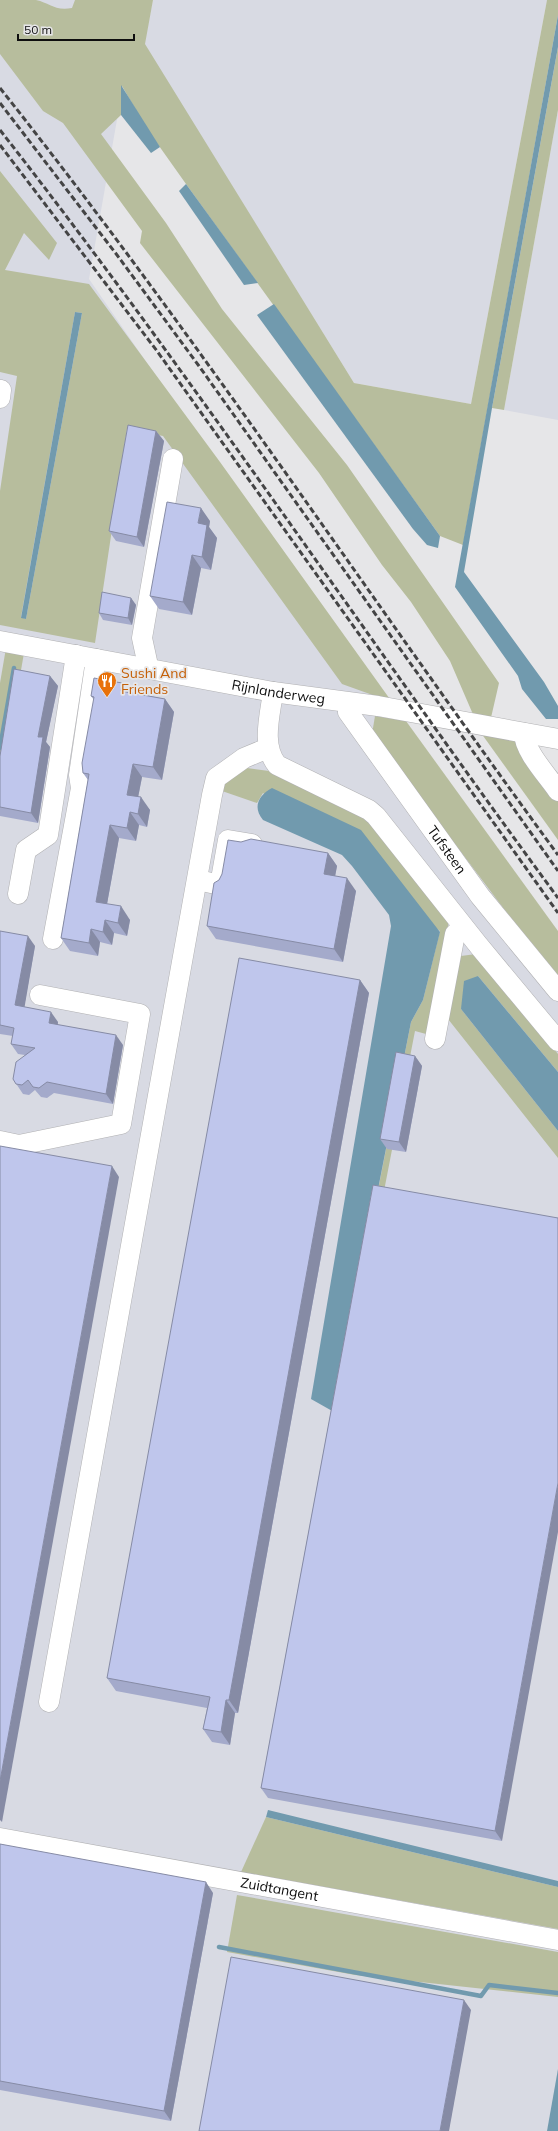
<svg xmlns="http://www.w3.org/2000/svg" width="558" height="2131" font-family="Mulish,sans-serif">
<rect width="100%" height="100%" fill="#e6e6e8"/>
<g fill="#d8dae3">
<path d="M0 0H138L89 279 386 709 558 937V2131H0Z"/>
<path d="M153 0H547L471 404 354 383 144 44Z"/>
<path d="M558 110V420L504 410Z"/>
</g>
<g fill="#b7bd9d" fill-rule="evenodd">
<path d="M0 0C11 0 25 0 36 0 50 3 54 11 72 8L75 0H153L145 44 354 383 471 404 547 0H558V15L463 545 440 536 186 184 147 129 122 86 121 115 101 134 166 223 222 309 347 465 499 683 490 722 475 719 450 661 411 602 382 565 319 473 140 243 142 231 63 123 43 111 0 54Z"/>
<path d="M558 47V110L504 410 492 408Z"/>
<path d="M0 171 57 243 49 260 24 233 5 270 89 284 220 462 392 702 342 684 163 436 127 429 95 643 0 625V491L17 376 0 372ZM75 312 82 313 26 619 21 617Z"/>
<path d="M6 648 24 653 0 790V683Z"/>
<path d="M375 716 406 721 558 931V975L504 909 372 734Z"/>
<path d="M481 733 515 738 558 798V840Z"/>
<path d="M247 768 269 771 362 815 369 822 448 919V926L426 1034 415 1031 384 1191 378 1190 411 1022 423 1000 440 931 263 793 257 803 222 791C225 779 236 773 247 768Z"/>
<path d="M476 954 558 1054V1072L478 976 461 1009 558 1131V1158L448 1019 461 956Z"/>
<path d="M266 1817 558 1887V1929L241 1872Z"/>
<path d="M237 1895 558 1952V1997L355 1975 227 1952Z"/>
</g>
<g fill="#719aae">
<path d="M558 15V47L492 408 464 572 544 682 558 706V719H546L522 689 518 676 455 587Z"/>
<path d="M121 85 160 147 151 153 121 115Z"/>
<path d="M186 184 258 283 244 285 179 191Z"/>
<path d="M274 304 440 536 438 548 427 545 413 529 257 315Z"/>
<path d="M75 312 82 313 26 619 21 618Z"/>
<path d="M272 788 361 830 440 932 423 1000 411 1022 334 1412 311 1399 391 926 389 915 352 866 342 855 263 820C252 807 259 795 272 788Z"/>
<path d="M478 976 558 1072V1131L461 1009 464 981Z"/>
<path d="M268 1810 558 1881V1887L266 1817Z"/>
<path d="M558 2069V2131H547Z"/>
</g>
<g fill="none" stroke-linecap="round" stroke-linejoin="round">
<g stroke="#719aae" stroke-width="4.5">
<path d="M0 748 14 668"/>
<path d="M219 1947 481 1996 489 1985 558 1993"/>
</g>
<g stroke="#b1b1b3" stroke-width="21">
<g id="minor">
<path d="M0 398 1 390"/>
<path id="s1" d="M0 641 273 692 378 706 558 739"/>
<path d="M147 668V661L142 638 173 459"/>
<path d="M273 692C270 716 261 745 277 765L369 810 376 816 479 946 558 1041"/>
<path id="s2" d="M353 704 348 712 480 896 558 991"/>
<path d="M524 733C524 751 548 776 558 791"/>
<path d="M198 880 220 885 228 840 252 844"/>
<path d="M18 894 26 850 48 835 76 655"/>
<path d="M53 939 81 788 79 775 96 659"/>
<path d="M435 1039 455 934 463 927"/>
<path d="M0 1141 19 1145 121 1124 140 1014 40 995"/>
<path d="M49 1702 212 795 216 778 244 758 268 748"/>
<path id="s3" d="M0 1838 558 1940"/>
</g>
</g>
<use href="#minor" stroke="#fff" stroke-width="20"/>
<g stroke="#444445" stroke-width="3" stroke-dasharray="6 3" stroke-linecap="butt">
<path d="M0 88C197 336 371 600 558 855"/>
<path d="M0 103 117 255 199 366 558 871"/>
<path d="M0 130C195 379 370 643 558 898"/>
<path d="M0 145 157 351 558 913"/>
</g>
</g>
<g fill="#a4aacb">
<path d="M156 431 164 441 144 547 116 541 109 531Z"/>
<path d="M210 521 209 527 217 538 211 570 201 568 192 615 159 609 150 596Z"/>
<path d="M131 598 136 605 132 625 103 620 99 613Z"/>
<path d="M50 676 58 686 46 742 50 747 38 823 0 816V756Z"/>
<path d="M129 692 165 699 174 712 162 780 142 777 138 797 150 810 147 827 139 825 136 841 119 838 107 904 130 920 127 936 114 933 112 945 100 942 98 956 70 951 61 938 88 780 83 773 94 700 91 696Z"/>
<path d="M241 842 328 853 337 866 335 876 356 891 343 962 216 939 207 926 219 880Z"/>
<path d="M0 931 35 946 24 1007 58 1022V1025L123 1045 113 1104 54 1093 47 1098 41 1097 35 1090 29 1095 23 1094 13 1079 25 1055 18 1054 11 1044 13 1036 0 1034Z"/>
<path d="M360 980 369 993 238 1713H235L230 1745 212 1742 203 1729 207 1708 116 1691 107 1678Z"/>
<path d="M415 1056 422 1066 406 1152 387 1149 380 1139Z"/>
<path d="M373 1185 502 1841 268 1798 261 1788Z"/>
<path d="M0 1844 213 1893 171 2121 0 2090Z"/>
</g>
<g fill="#868ba5">
<path d="M156 431 164 441 144 547 137 537Z"/>
<path d="M201 508 210 521 209 527 217 538 211 570 202 557 198 523Z"/>
<path d="M192 555 201 568 192 615 183 602Z"/>
<path d="M131 598 136 605 132 625 128 618Z"/>
<path d="M50 676 58 686 46 742 50 747 38 823 31 813 38 737Z"/>
<path d="M122 683 131 696 121 691Z"/>
<path d="M165 699 174 712 162 780 153 767Z"/>
<path d="M133 764 142 777 136 808 127 795Z"/>
<path d="M141 797 150 810 147 827 138 814Z"/>
<path d="M130 812 139 825 136 841 127 828Z"/>
<path d="M110 825 119 838 105 915 96 902Z"/>
<path d="M328 853 337 866 333 887 324 874Z"/>
<path d="M347 878 356 891 343 962 334 949Z"/>
<path d="M121 906 130 920 127 936 118 923Z"/>
<path d="M105 920 114 933 112 945 103 932Z"/>
<path d="M91 929 100 942 98 956 89 943Z"/>
<path d="M28 936 35 946 23 1016 15 1005Z"/>
<path d="M360 980 369 993 238 1713 229 1700Z"/>
<path d="M51 1012 58 1022 56 1034 49 1023Z"/>
<path d="M116 1035 123 1045 113 1104 106 1094Z"/>
<path d="M415 1056 422 1066 406 1152 399 1142Z"/>
<path d="M112 1166 119 1177 2 1822 0 1820V1781Z"/>
<path d="M558 1483V1532L502 1841 495 1831Z"/>
<path d="M226 1700 235 1713 230 1745 221 1732Z"/>
<path d="M206 1882 213 1893 171 2121 164 2111Z"/>
<path d="M464 2000 471 2010 449 2131H440Z"/>
</g>
<g fill="#bfc6ec" stroke="#868ba5">
<path d="M128 425 156 431 137 537 109 531Z"/>
<path d="M167 502 201 508 198 523 207 525 202 557 192 555 183 602 150 596Z"/>
<path d="M102 592 131 598 128 618 99 613Z"/>
<path d="M14 669 50 676 38 737H43L31 813 0 807V756Z"/>
<path d="M94 678 122 683 121 691 165 699 153 767 133 764 127 795 141 797 138 814 130 812 127 828 110 825 96 902 121 906 118 923 105 920 103 932 91 929 89 943 61 938 89 774 83 773 82 763 94 697 91 696Z"/>
<path d="M251 839 328 853 324 874 347 878 334 949 207 926 214 883 219 880 222 874 228 840 241 842Z"/>
<path d="M0 931 28 936 15 1005 51 1012 49 1023 116 1035 106 1094 47 1082 39 1088 33 1087 28 1080 22 1085 16 1084 13 1079 16 1062 35 1048 11 1044 14 1028 0 1025Z"/>
<path d="M239 958 360 980 229 1700H226L221 1732 203 1729 210 1697 107 1678Z"/>
<path d="M396 1052 415 1056 399 1142 380 1139Z"/>
<path d="M0 1146 112 1166 0 1781Z"/>
<path d="M373 1185 558 1218V1483L495 1831 261 1788Z"/>
<path d="M0 1844 206 1882 164 2111 0 2081Z"/>
<path d="M231 1957 464 2000 440 2131H199Z"/>
</g>
<defs>
<g id="restaurant-pin" transform="scale(1)"><path d="M0 17L-7.5 6A9.5 9.5 0 1 1 7.5 6Z" fill="#e8710a" stroke="#e6e6e8"/><path d="M-5-6h1v4h1v-4h1v4h1v-4h1v5L-1.5 .5V6h-2V.5L-5-1ZM5-6V6H3V1.5H1.5Q1.5-4 5-6Z" fill="#fff"/></g>
</defs>
<g fill-rule="evenodd">
<use href="#restaurant-pin" x="107" y="681"/>
</g>
<g text-anchor="middle" dominant-baseline="central" stroke-width="3.5" stroke-linejoin="round" paint-order="stroke">
<g font-size="14" fill="#c56008" stroke="#e6e6e8" text-anchor="start">
<text x="121" y="673">Sushi And<tspan x="121" dy="16">Friends</tspan></text>
</g>
<g font-size="14" fill="#0e0e0e" stroke="#e6e6e8">
<text stroke="none"><textPath href="#s1" startOffset="283">Rijnlanderweg</textPath></text>
<text stroke="none"><textPath href="#s2" startOffset="179">Tufsteen</textPath></text>
<text stroke="none"><textPath href="#s3" startOffset="284">Zuidtangent</textPath></text>
</g>
</g>
<path d="M18 34v6h116v-6" fill="none" stroke="#0e0e0e" stroke-width="2"/>
<text x="24" y="34" font-size="12" fill="#0e0e0e" stroke="#e6e6e8" stroke-width="3" paint-order="stroke">50 m</text>
</svg>
